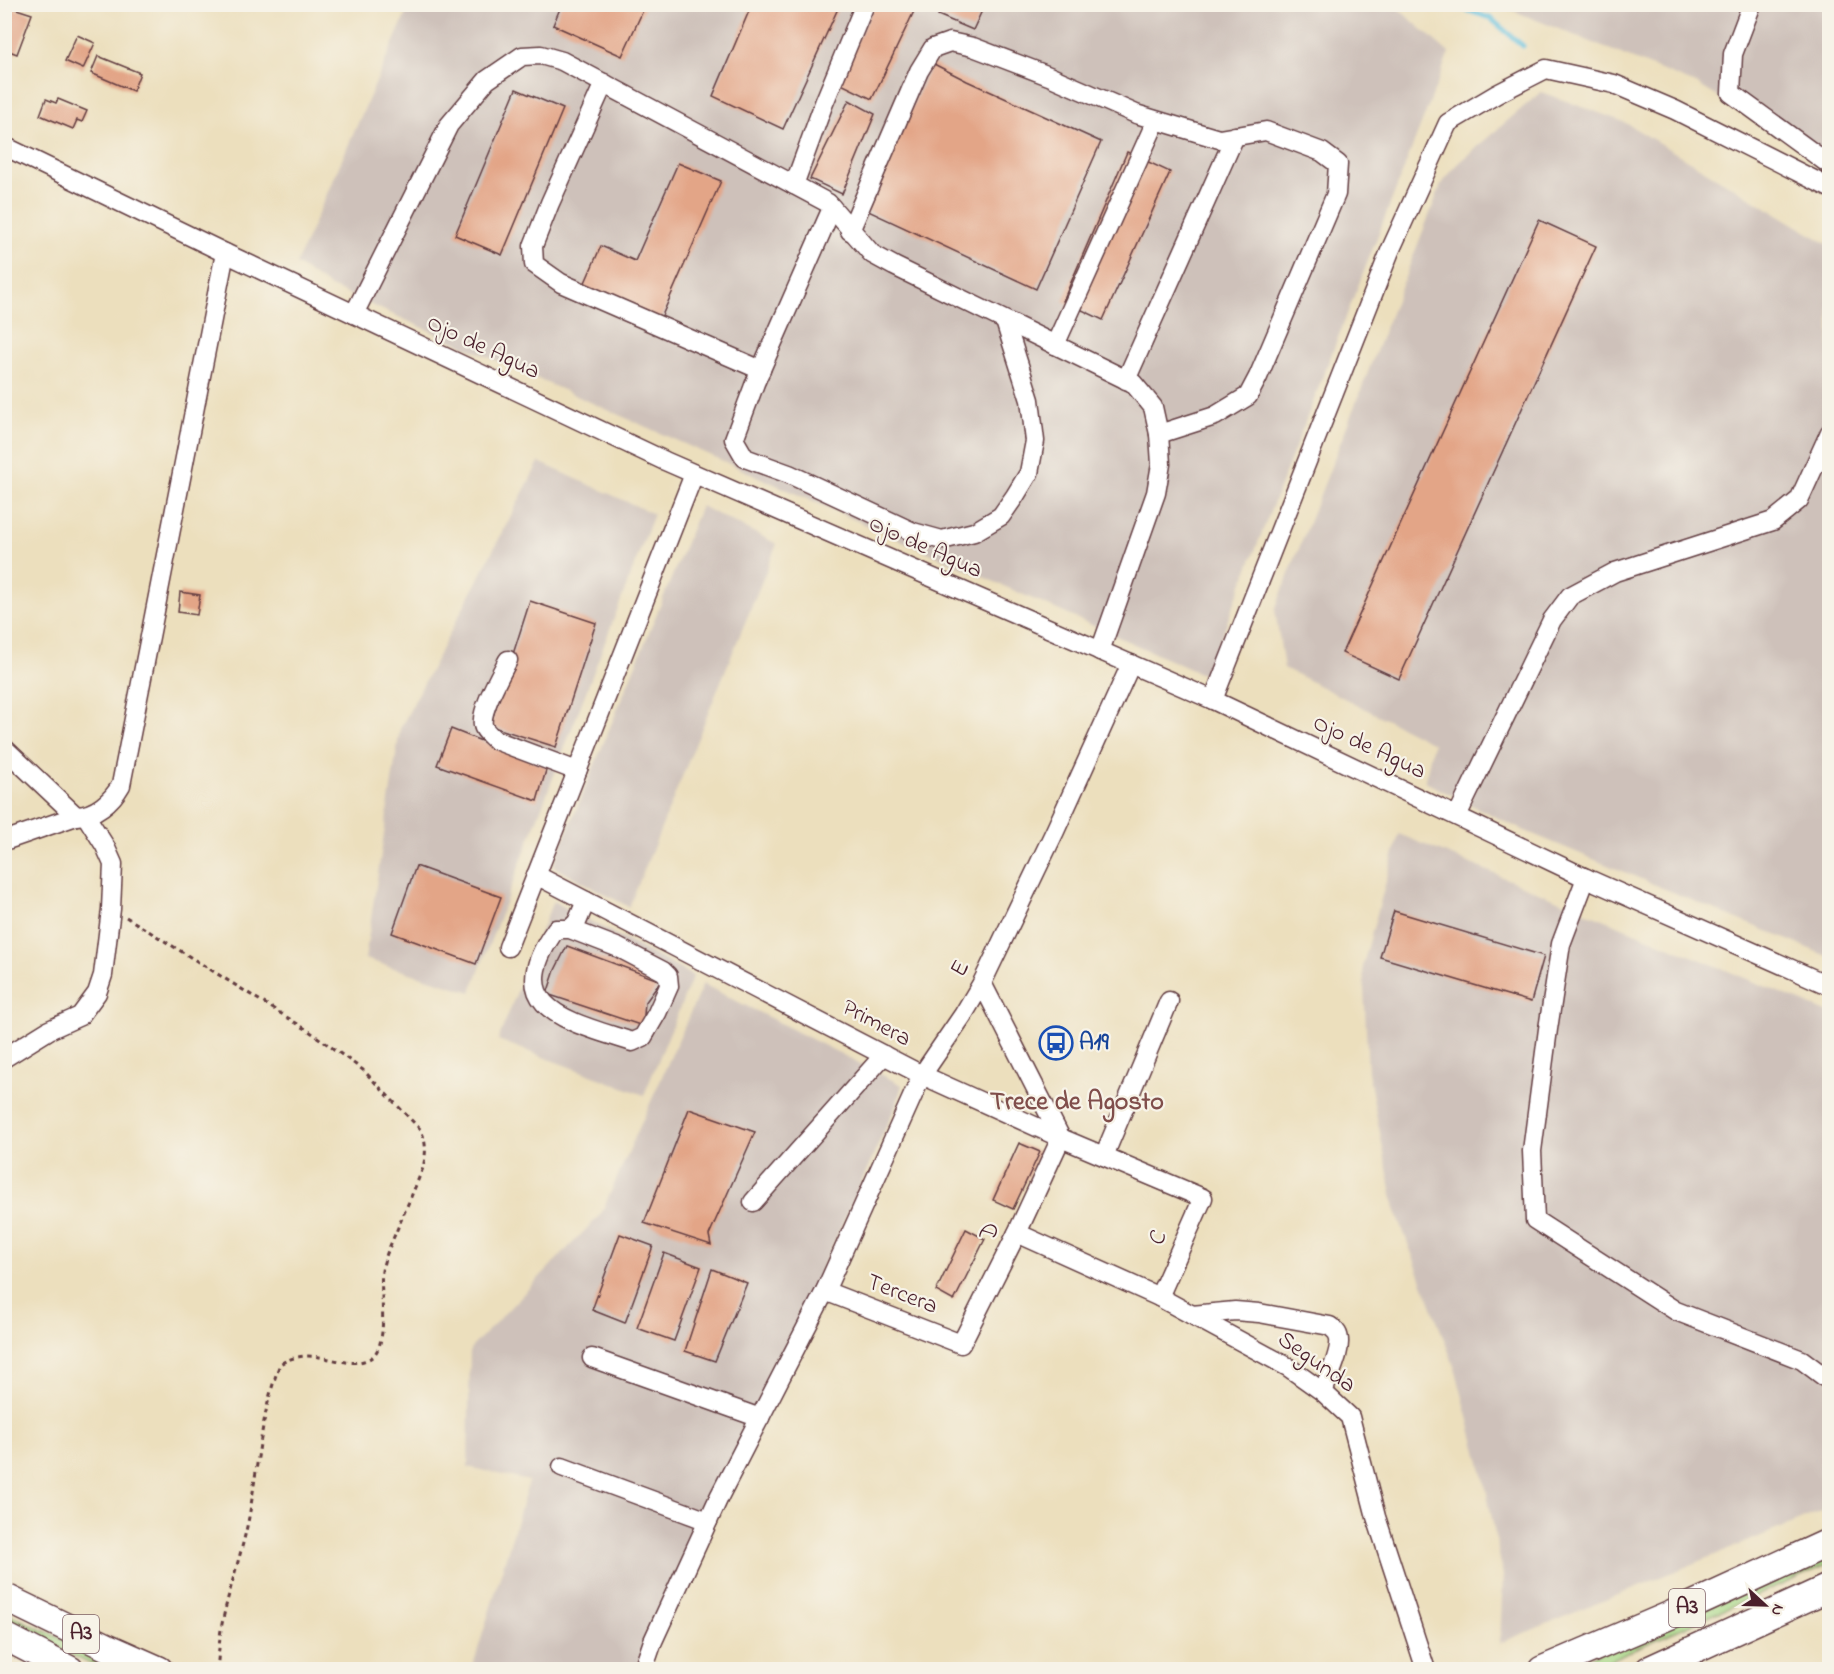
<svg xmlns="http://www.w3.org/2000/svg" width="1834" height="1674" font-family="'Indie Flower',sans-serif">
<rect width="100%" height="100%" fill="#f7f3e8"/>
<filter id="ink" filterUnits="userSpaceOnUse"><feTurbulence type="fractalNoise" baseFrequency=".0167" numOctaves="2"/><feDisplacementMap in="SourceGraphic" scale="12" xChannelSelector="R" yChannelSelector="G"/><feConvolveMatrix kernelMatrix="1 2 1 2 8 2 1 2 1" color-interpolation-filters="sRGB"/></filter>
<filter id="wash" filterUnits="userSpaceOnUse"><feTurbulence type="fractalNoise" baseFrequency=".008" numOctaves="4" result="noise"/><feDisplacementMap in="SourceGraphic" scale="24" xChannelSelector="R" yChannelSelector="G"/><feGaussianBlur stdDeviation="1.35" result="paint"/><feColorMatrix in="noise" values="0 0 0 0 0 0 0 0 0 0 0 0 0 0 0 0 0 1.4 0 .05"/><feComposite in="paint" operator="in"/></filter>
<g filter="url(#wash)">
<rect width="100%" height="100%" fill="#ecdfbd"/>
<g fill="#cec1ba">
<path d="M1393 4 1449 53 1206 676 329 286 296 264 410 5Z"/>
<path d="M1499 5H1829V164L1698 85Z"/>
<path d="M1541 92 1624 122 1829 245V957L1518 828 1425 782 1433 743 1284 668 1275 610 1441 185 1457 164Z"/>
<path d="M539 462 654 514 471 992 365 959 400 729Z"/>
<path d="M701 506 777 544 629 907 553 866Z"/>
<path d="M1399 834 1829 1013V1508L1500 1643 1503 1575 1484 1478 1456 1371 1395 1209 1368 1072 1363 965Z"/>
<path d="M553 901 693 976 644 1095 498 1040Z"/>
<path d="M703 984 902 1085 897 1103 708 1521 636 1669H472L529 1481 468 1467 470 1349 601 1214Z"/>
</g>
<g fill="#a8d887" stroke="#797c59" stroke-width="1.5">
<path d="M1829 1549V1564L1589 1669 1561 1670Z"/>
<path d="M4 1612 126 1669H101L5 1623Z"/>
</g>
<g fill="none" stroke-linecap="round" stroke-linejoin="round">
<path stroke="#5fbfdd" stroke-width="5" d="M1448 4 1490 18 1523 46"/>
</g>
<g id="blocks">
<g fill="#e3a587">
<path d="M562 4H646L622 56 553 25Z"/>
<path d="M752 4H840L783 129 713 96Z"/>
<path d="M942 4H985L973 30 938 15Z"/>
<path d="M4 5 32 14 17 54 4 49Z"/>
<path d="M875 5H917L872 99 837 82Z"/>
<path d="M77 35 95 43 83 69 65 61Z"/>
<path d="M98 56 140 73 133 91 91 73Z"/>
<path d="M932 63 967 81 1101 142 1036 289 866 210Z"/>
<path d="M516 89 563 109 502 255 455 235Z"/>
<path d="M46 99 56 103 58 99 87 111 82 122 77 120 73 129 40 115Z"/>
<path d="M849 100 875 114 842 194 810 179Z"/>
<path d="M1127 152 1170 172 1103 320 1063 301Z"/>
<path d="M678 163 721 181 657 327 580 294 601 246 635 261Z"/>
<path d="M1539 220 1596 246 1399 679 1342 653Z"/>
<path d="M180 592 200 595 197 615 178 612Z"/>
<path d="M530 601 596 623 556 747 490 726Z"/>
<path d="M451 729 547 767 537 801 437 765Z"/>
<path d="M416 866 501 897 476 964 392 933Z"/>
<path d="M1394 911 1544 956 1531 1002 1380 957Z"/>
<path d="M567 946 661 981 645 1003 643 1026 547 994 555 970Z"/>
<path d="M689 1109 755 1132 709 1235 711 1245 644 1223Z"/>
<path d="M1019 1143 1040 1152 1013 1209 993 1200Z"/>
<path d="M966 1229 985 1239 954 1301 936 1291Z"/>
<path d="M620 1234 653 1246 625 1323 592 1310Z"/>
<path d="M664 1253 701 1267 674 1341 637 1328Z"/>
<path d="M712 1269 747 1283 715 1361 685 1351Z"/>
</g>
</g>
</g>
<g filter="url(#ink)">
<use href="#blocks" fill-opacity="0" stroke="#623c41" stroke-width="1.5"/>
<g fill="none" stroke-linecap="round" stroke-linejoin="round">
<g stroke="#623c41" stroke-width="21">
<g id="minor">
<path d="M1752 4 1733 54 1731 93 1830 165"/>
<path d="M604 83 550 203 533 246 534 264 561 283 761 370"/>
<path d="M4 146 225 253 665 461 1213 700 1586 878 1830 986"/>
<path d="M794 185 824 103 865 4"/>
<path d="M832 208 755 383 734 439 745 458 789 474 913 532 942 540 974 532 1001 516 1015 496 1029 473 1035 441 1030 400 1005 321"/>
<path d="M850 231 919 71 933 48 950 42 973 47 1049 76 1136 114 1219 139 1266 131 1322 152 1338 164 1336 194 1258 377 1248 396 1215 416 1159 434"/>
<path d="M354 314 449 125 487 80 522 56 541 55 562 61 828 203 872 254 894 266 1133 383 1153 407 1159 434 1161 464 1156 493 1100 651"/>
<path d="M1055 345 1156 121"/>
<path d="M1126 380 1235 136"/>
<path d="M508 660C501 674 480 710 483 725 484 731 491 736 495 740L577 771"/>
<path d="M1213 700 1390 251 1448 123 1497 94 1546 69 1614 84 1675 110 1830 188"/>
<path d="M4 748 76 816"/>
<path d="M1457 816 1552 620 1570 596 1615 572 1773 521 1799 500 1830 432"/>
<path d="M4 841 76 816C95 816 112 801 121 785L225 253"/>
<path d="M536 875 922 1075 1061 1138 1203 1198 1159 1297"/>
<path d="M1586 878 1561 944 1548 1029 1532 1151 1535 1220 1676 1311 1802 1360 1830 1381"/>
<path d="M570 929 619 948 663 971 668 976 669 986 657 1013 643 1037 632 1042C569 1021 499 1009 556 929H570L577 922 586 901"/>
<path d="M508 947 694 474"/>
<path d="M982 983 1061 1138"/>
<path d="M4 1058 49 1030 80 1016 97 993 103 975 111 909 113 864 105 846 86 816"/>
<path d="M1104 1156 1169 1001"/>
<path d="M753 1202 884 1055"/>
<path d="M1017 1233 1159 1297 1288 1367 1323 1392 1350 1417 1376 1517 1426 1670"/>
<path d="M825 1291 961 1344 1017 1233 1061 1138"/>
<path d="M1192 1315 1235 1311 1259 1313 1330 1326C1332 1328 1335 1330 1337 1333 1345 1346 1328 1378 1323 1392"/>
<path d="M592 1358 760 1418"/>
<path d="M562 1467 708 1521"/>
<path d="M643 1670 653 1641 720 1495 825 1291 922 1075 963 1015 982 983 1055 831 1131 664"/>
</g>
</g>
<g stroke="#623c41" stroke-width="30">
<g id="highway">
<path d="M4 1597 107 1647 159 1670"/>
<path d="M4 1636 70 1670"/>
<path d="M1542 1670 1673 1614 1830 1542"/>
<path d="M1649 1670 1830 1587"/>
</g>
</g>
<path stroke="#623c41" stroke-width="3" stroke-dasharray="4.5 4.5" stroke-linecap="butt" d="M126 917 309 1031 363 1070 421 1130C427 1144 426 1154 423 1168 414 1190 405 1211 396 1232 391 1244 384 1258 382 1271 379 1292 391 1348 369 1359 342 1372 315 1343 280 1364 261 1412 258 1466 249 1517 242 1553 229 1588 222 1624 219 1639 219 1654 217 1670"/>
<use href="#minor" stroke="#fff" stroke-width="18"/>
<use href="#highway" stroke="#fff" stroke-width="27"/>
</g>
</g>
<defs>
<g id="bus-ring" transform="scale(1.725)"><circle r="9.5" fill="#f7f3e8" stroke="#1a4fb4" stroke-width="1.5"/><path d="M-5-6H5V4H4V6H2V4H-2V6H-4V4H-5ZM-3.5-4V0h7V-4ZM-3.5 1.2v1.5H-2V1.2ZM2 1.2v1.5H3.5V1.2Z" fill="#1a4fb4"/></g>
</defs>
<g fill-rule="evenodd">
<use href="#bus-ring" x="1056" y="1043"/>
</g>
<g text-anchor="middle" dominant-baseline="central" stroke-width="4.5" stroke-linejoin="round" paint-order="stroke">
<g fill="#f7f3e8" stroke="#7e5f64" stroke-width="1.5">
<rect x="1669" y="1589" width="36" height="38" rx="4.5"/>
<rect x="63" y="1615" width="36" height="38" rx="4.5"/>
</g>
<g font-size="22" font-weight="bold" fill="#4a1f2b">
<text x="1687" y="1608">A3</text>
<text x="81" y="1634">A3</text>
</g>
<g font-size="24" fill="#4a1f2b" stroke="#f7f3e8">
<text transform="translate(483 348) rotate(25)">Ojo de Agua</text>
<text transform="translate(925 548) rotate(24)">Ojo de Agua</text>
<text transform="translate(1369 748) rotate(25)">Ojo de Agua</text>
<text transform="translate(961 969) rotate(-62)">E</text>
<text transform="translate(876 1024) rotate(28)">Primera</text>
<text transform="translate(991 1232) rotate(-64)">D</text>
<text transform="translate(1159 1238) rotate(-66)">C</text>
<text transform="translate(902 1295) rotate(21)">Tercera</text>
<text transform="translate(1316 1363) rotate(35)">Segunda</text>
</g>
<g font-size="24" font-weight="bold" fill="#164399" stroke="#f7f3e8" text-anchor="start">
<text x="1079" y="1043">A19</text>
</g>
<g font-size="26" font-weight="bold" fill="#804e4b" stroke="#f7f3e8">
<text x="1077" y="1103">Trece de Agosto</text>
</g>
</g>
<rect width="1834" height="1674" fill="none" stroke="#f7f3e8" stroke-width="24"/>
<g transform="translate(1765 1605) rotate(112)" stroke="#f7f3e8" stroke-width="4.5" paint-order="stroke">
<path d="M0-4.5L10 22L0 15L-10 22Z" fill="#4a1f2b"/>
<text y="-9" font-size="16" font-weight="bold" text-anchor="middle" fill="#4a1f2b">N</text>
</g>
</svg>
